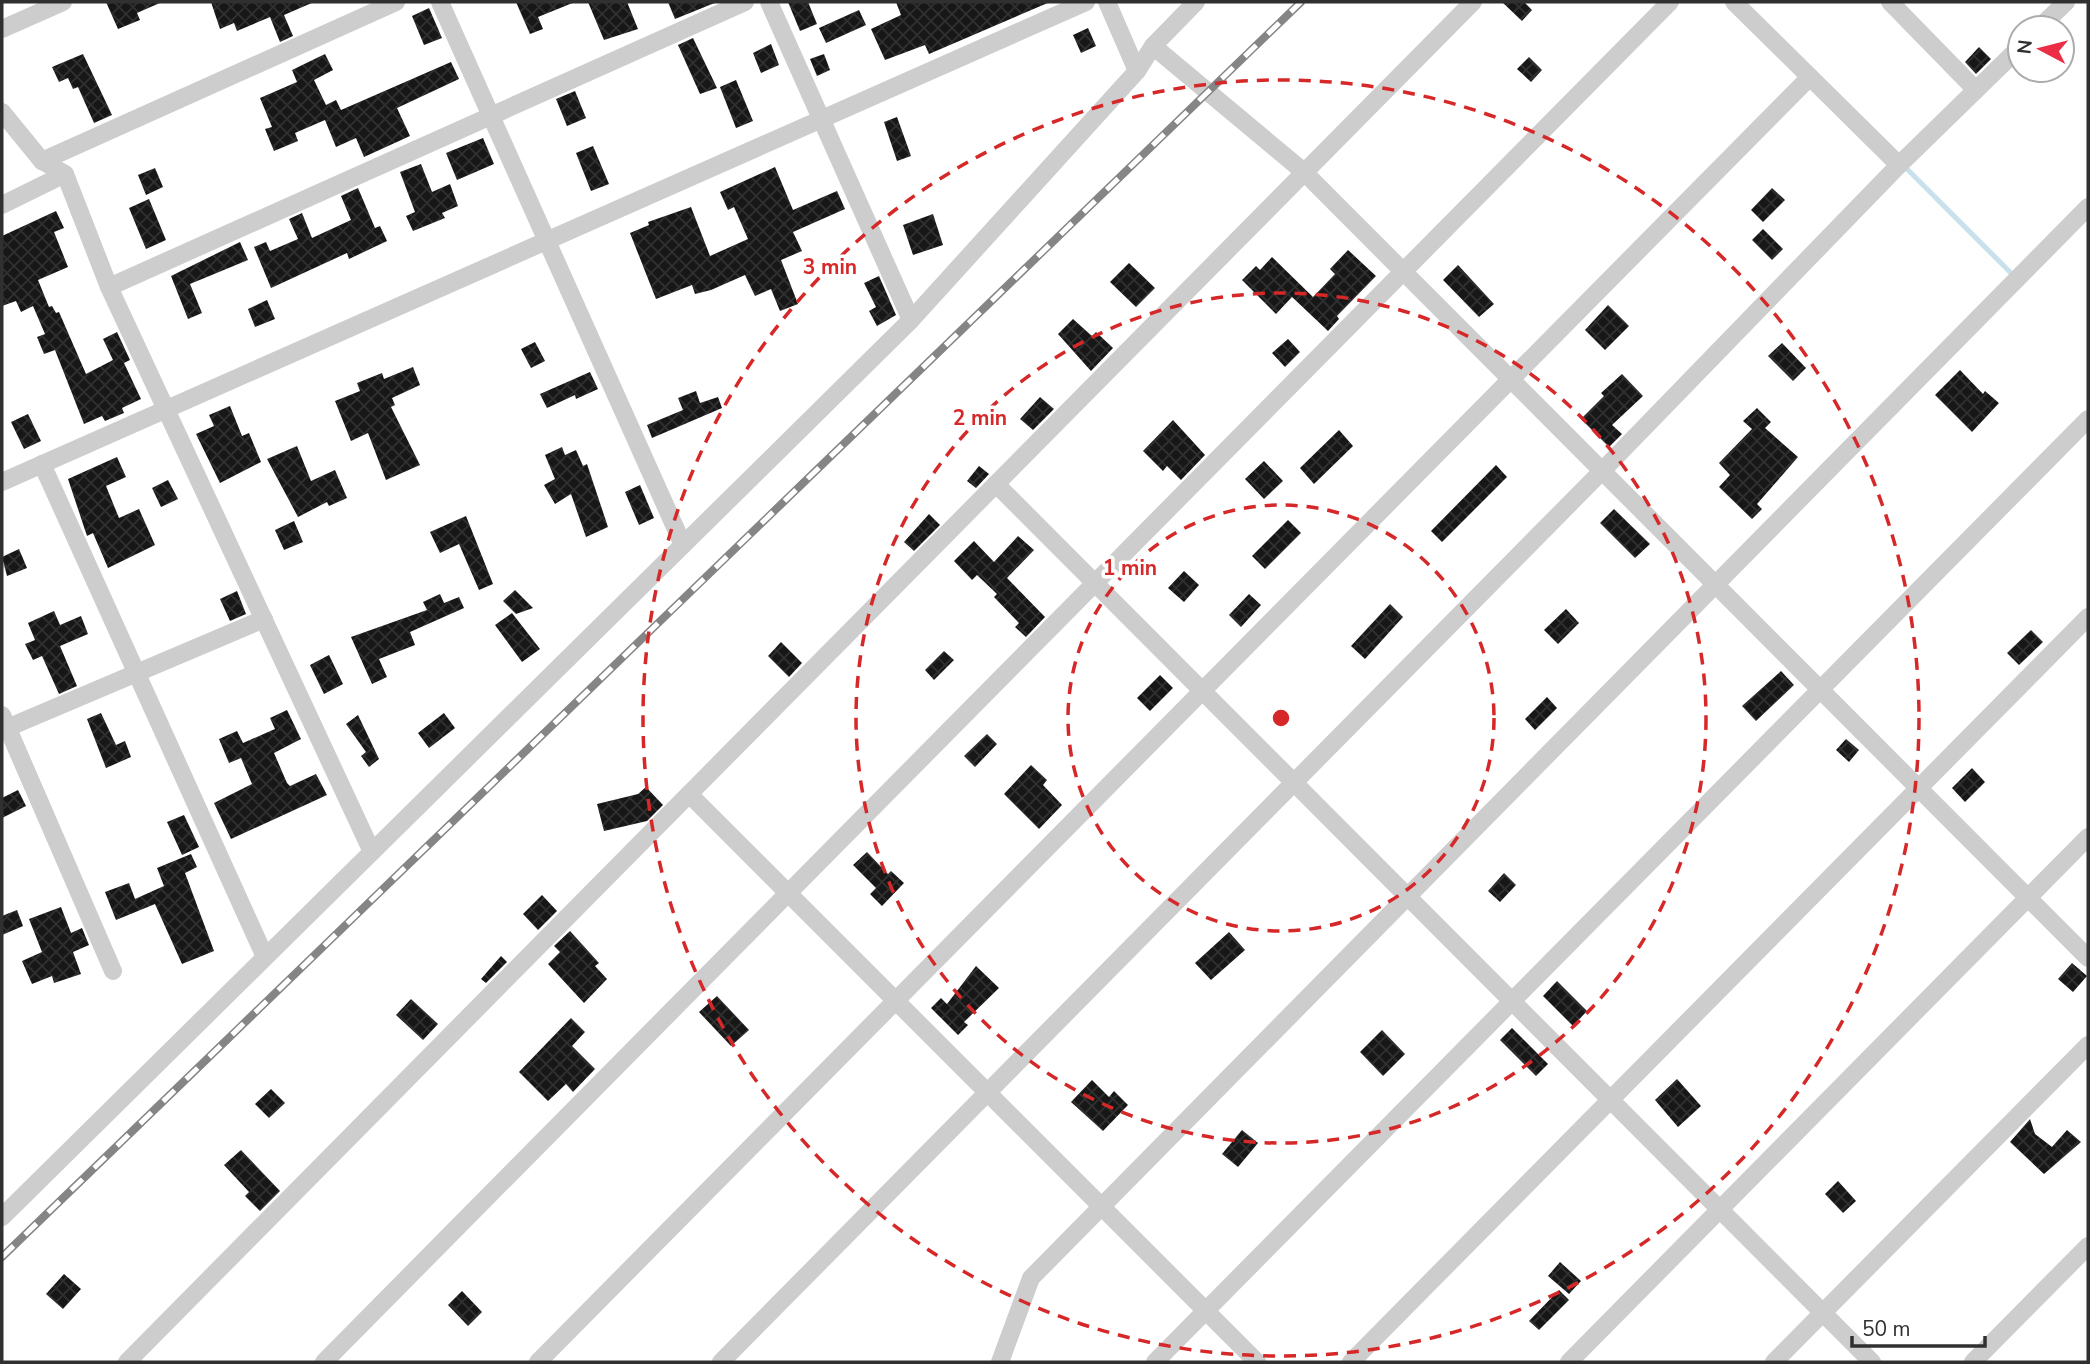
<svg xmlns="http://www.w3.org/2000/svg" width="2090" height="1364" font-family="'Nunito Sans',sans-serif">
<defs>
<pattern id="building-cross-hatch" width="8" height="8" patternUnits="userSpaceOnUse" patternTransform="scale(1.75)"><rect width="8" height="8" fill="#171717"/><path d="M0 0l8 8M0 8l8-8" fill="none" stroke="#303030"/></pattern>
</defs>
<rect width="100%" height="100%" fill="#fff"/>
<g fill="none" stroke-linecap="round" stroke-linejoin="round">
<path stroke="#c9e1ed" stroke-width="5" d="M1903 165 2015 277"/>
</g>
<g fill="url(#building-cross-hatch)">
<path d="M106 2H162L137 13 140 20 118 29Z"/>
<path d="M211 2H314L284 15 293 36 280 42 270 17 237 31 234 23 220 29Z"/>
<path d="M516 2H575L538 17 543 29 530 34Z"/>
<path d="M588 2H627L638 29 604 40Z"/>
<path d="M668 2H717L675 19Z"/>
<path d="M788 2H808L817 24 800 31Z"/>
<path d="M896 2H1050L929 54 925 45 885 60 871 29 901 15Z"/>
<path d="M1502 2H1524L1532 10 1522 21Z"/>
<path d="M429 8 442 38 424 45 412 16Z"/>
<path d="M859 10 866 25 826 43 819 28Z"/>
<path d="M1088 28 1096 46 1081 53 1073 35Z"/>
<path d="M693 38 717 88 700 94 678 45Z"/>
<path d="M771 44 779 65 761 73 753 53Z"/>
<path d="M1979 47 1991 59 1976 74 1965 62Z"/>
<path d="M83 54 112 115 94 123 78 87 73 89 68 78 59 82 52 67Z"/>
<path d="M325 54 333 70 314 80 326 105 336 100 341 110 451 62 459 79 397 108 410 136 364 157 356 138 336 147 325 120 295 133 298 141 274 151 265 129 272 127 260 98 297 82 292 70Z"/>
<path d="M824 54 830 70 817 76 810 59Z"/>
<path d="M1529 57 1542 70 1531 82 1517 69Z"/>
<path d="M736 80 753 121 736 128 720 87Z"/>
<path d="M575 91 586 118 567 126 556 99Z"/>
<path d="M897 117 911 156 897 161 884 122Z"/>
<path d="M483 138 494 164 457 180 446 153Z"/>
<path d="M593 146 609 184 591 191 576 153Z"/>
<path d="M421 164 432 192 450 184 458 206 442 213 445 218 413 231 406 216 415 212 400 172Z"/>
<path d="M775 167 793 210 837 191 845 209 793 232 802 251 781 260 798 304 780 311 771 289 755 296 745 275 711 290 695 294 692 285 656 299 630 233 649 225 648 222 691 207 710 256 748 239 734 207 728 210 720 192Z"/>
<path d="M155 168 163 187 146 195 138 175Z"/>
<path d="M358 188 375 228 380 226 387 241 349 259 347 253 271 288 254 247 266 242 270 251 298 239 289 219 302 213 312 238 351 220 341 196Z"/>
<path d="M1772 188 1785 200 1763 222 1751 210Z"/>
<path d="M149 199 166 240 146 249 129 208Z"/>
<path d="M56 211 64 228 54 232 68 267 38 280 49 307 52 306 56 313 59 312 86 374 113 360 103 339 117 332 130 360 124 363 141 399 122 408 124 413 105 421 102 416 84 424 55 350 44 354 37 337 45 334 33 306 21 312 16 301 2 306V236Z"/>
<path d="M933 214 943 245 913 255 903 225Z"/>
<path d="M1763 229 1783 249 1772 260 1752 240Z"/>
<path d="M240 242 248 260 190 284 202 313 188 319 171 276Z"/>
<path d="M1348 250 1376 276 1337 316 1339 319 1328 331 1292 297 1276 314 1242 280 1256 266 1260 270 1272 257 1313 297 1335 274 1330 269Z"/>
<path d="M1129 263 1155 288 1136 307 1110 282Z"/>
<path d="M1458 265 1494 304 1479 317 1443 280Z"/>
<path d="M879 276 896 315 877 326 869 311 876 307 864 283Z"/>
<path d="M267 300 275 319 255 327 248 309Z"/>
<path d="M1608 305 1629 326 1605 350 1585 330Z"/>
<path d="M1073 319 1092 336 1096 332 1113 348 1091 371 1058 334Z"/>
<path d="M1288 339 1300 352 1285 367 1272 353Z"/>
<path d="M535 342 545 361 531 368 521 349Z"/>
<path d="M1782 343 1806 368 1793 381 1768 356Z"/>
<path d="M413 367 420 385 392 398 395 405 391 407 420 465 386 480 368 433 351 441 335 401 360 391 357 383 382 373 384 379Z"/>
<path d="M1960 370 1983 394 1985 391 1999 403 1972 432 1935 395Z"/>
<path d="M590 372 598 389 576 399 575 395 547 408 540 394Z"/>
<path d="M1622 374 1643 396 1612 425 1622 434 1609 447 1581 419 1604 396 1601 393Z"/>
<path d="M696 391 700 403 718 397 722 408 652 438 647 425 683 410 678 398Z"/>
<path d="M1040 397 1054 409 1033 430 1020 419Z"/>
<path d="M230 406 242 436 249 433 261 462 220 483 196 434 214 426 209 415Z"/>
<path d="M1757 408 1771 422 1765 428 1798 457 1757 504 1762 509 1752 519 1719 487 1730 475 1719 463 1752 429 1743 421Z"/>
<path d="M28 414 41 441 24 449 11 422Z"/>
<path d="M1173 420 1205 455 1181 480 1167 466 1163 471 1143 451Z"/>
<path d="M1339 430 1353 446 1314 484 1300 468Z"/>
<path d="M297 446 311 481 335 470 347 498 329 506 327 502 298 517 267 459Z"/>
<path d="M562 447 565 455 576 450 583 466 587 464 608 527 586 537 571 494 555 504 544 485 555 479 545 455Z"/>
<path d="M117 457 126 477 106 486 119 518 139 509 155 545 108 568 93 533 87 536 68 479Z"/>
<path d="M1264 461 1283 481 1264 499 1245 479Z"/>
<path d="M1496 465 1507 477 1442 542 1431 531Z"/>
<path d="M979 466 989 474 976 488 967 481Z"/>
<path d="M168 480 178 499 161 507 152 488Z"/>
<path d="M640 485 654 518 639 525 625 492Z"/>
<path d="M1614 509 1650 544 1635 558 1600 523Z"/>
<path d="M929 514 940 525 914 551 904 542Z"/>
<path d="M466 516 493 584 479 590 459 544 440 553 430 532Z"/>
<path d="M1288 520 1301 533 1265 569 1252 556Z"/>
<path d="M294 521 303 542 284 550 275 530Z"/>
<path d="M1018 536 1034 550 1007 578 1045 617 1026 637 1015 627 1019 623 994 597 997 594 977 575 972 580 954 561 974 541 994 562Z"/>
<path d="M19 549 27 568 7 576 2 557Z"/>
<path d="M1184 571 1199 585 1184 602 1168 588Z"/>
<path d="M515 590 533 608 516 614 503 601Z"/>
<path d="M237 591 246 614 230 621 220 599Z"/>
<path d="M440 594 444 603 459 597 464 608 410 632 415 645 379 659 387 677 372 684 351 637 427 610 423 602Z"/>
<path d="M1249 594 1261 605 1241 627 1229 615Z"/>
<path d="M1390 604 1403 617 1365 659 1351 646Z"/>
<path d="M1566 609 1579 623 1558 644 1544 630Z"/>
<path d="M54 611 60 625 81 616 88 634 60 646 77 686 59 694 42 656 33 660 25 644 35 640 28 623Z"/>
<path d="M512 613 540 649 522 662 495 625Z"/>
<path d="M2031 630 2043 642 2019 665 2007 653Z"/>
<path d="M781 642 802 663 789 677 768 656Z"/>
<path d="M944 651 954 660 934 680 925 670Z"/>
<path d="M329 655 343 684 324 694 310 665Z"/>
<path d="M1781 671 1794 685 1756 721 1742 706Z"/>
<path d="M1160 675 1173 688 1150 711 1137 698Z"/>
<path d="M1547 697 1557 708 1535 730 1525 719Z"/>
<path d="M287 710 301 739 274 753 287 783 290 786 316 774 327 795 231 839 214 803 252 784 241 758 229 763 219 739 237 731 243 743 275 729 270 718Z"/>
<path d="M101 713 116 745 125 741 131 757 106 768 87 719Z"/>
<path d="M444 713 455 728 429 748 418 733Z"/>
<path d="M358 715 379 759 369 767 361 756 366 752 346 724Z"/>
<path d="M987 734 997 744 975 767 964 756Z"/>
<path d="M1846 739 1859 750 1849 762 1836 750Z"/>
<path d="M1031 765 1047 780 1043 785 1062 805 1039 829 1004 794Z"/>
<path d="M1972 768 1985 782 1965 802 1952 788Z"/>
<path d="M646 787 663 805 647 821 604 831 597 804 638 794Z"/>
<path d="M18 790 26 806 2 818V798Z"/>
<path d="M184 815 199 847 182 855 167 822Z"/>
<path d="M867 852 888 874 891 871 904 883 882 906 870 894 876 888 853 865Z"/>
<path d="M191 854 197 867 185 873 214 951 182 964 155 904 116 920 105 892 129 883 135 899 164 886 157 868Z"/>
<path d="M1504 873 1516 885 1500 902 1488 891Z"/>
<path d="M542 895 557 911 538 930 523 914Z"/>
<path d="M61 907 71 933 82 928 89 945 73 952 81 974 54 983 52 976 32 984 22 961 42 952 29 919Z"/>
<path d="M17 910 23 926 2 935V916Z"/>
<path d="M570 931 599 963 595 966 607 979 584 1003 548 964 560 952 554 946Z"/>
<path d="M1229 932 1245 950 1211 980 1195 963Z"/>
<path d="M501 956 507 962 486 983 481 979Z"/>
<path d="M2072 963 2087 976 2073 992 2058 979Z"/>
<path d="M976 966 999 988 964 1022 968 1025 958 1035 931 1008 941 998 947 1004Z"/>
<path d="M1557 981 1587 1011 1573 1026 1543 996Z"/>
<path d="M717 996 749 1030 731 1046 699 1012Z"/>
<path d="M411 999 438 1024 423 1040 396 1015Z"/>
<path d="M571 1018 585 1032 572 1046 595 1069 573 1092 566 1084 548 1101 519 1072Z"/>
<path d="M1512 1028 1548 1064 1536 1076 1500 1040Z"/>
<path d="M1382 1030 1405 1054 1383 1076 1360 1052Z"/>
<path d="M1677 1079 1701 1106 1678 1127 1655 1100Z"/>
<path d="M1092 1080 1109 1097 1114 1091 1128 1105 1103 1131 1071 1102Z"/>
<path d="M271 1089 285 1103 269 1118 255 1104Z"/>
<path d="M2030 1119 2035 1134 2052 1147 2067 1130 2081 1142 2044 1174 2010 1142Z"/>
<path d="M1242 1130 1258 1143 1238 1167 1222 1154Z"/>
<path d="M241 1150 280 1191 260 1211 245 1196 249 1192 224 1165Z"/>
<path d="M1838 1181 1856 1201 1843 1213 1825 1194Z"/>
<path d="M1560 1262 1581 1281 1569 1294 1548 1276Z"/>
<path d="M64 1274 81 1289 63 1309 46 1294Z"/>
<path d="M1559 1290 1569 1300 1539 1330 1529 1321Z"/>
<path d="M462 1291 482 1312 468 1326 448 1305Z"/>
</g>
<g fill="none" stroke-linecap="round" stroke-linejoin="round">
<g stroke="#cdcdcd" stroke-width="18">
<path d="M440 2 683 545"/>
<path d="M769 2 911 320"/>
<path d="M1107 2 1137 71"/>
<path d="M1734 2 1899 165"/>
<path d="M1890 2 1976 90"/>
<path d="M2039 28 2066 2"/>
<path d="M2 29 63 2"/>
<path d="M1153 46 1304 172 2088 958"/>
<path d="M2 112 42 161 65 174 109 287 372 852"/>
<path d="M42 161 396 2"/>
<path d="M2 205 65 174"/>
<path d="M109 287 745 2"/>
<path d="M42 464 265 957"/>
<path d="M2 482 1086 2"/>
<path d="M996 484 1872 1362"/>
<path d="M2 715 113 971"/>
<path d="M7 728 264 619"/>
<path d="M689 794 1257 1362"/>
<path d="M2 1217 911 320 1137 71 1153 46 1196 2"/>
<path d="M127 1362 1473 2"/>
<path d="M324 1362 1670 2"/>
<path d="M538 1362 1810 77"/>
<path d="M721 1362 1602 471 1899 165 2020 47"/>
<path d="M1000 1362 1031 1278 2088 207"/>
<path d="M1155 1362 2088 419"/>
<path d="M1351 1362 2088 617"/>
<path d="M1569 1362 2088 837"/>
<path d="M1774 1362 2088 1045"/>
<path d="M1973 1362 2088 1246"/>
</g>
<g stroke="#858585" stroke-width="8">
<path id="rail" d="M2 1257 1301 2"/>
</g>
<use href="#rail" stroke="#fff" stroke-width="5" stroke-dasharray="16" stroke-linecap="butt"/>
</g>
<g fill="none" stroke="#d62828" stroke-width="3.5" stroke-dasharray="12 9">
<circle cx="1281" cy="718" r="213"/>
<circle cx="1281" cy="718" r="425"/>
<circle cx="1281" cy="718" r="638"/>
</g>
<circle cx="1281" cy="718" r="10" fill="#d62828" stroke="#fff" stroke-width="3.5"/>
<g font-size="21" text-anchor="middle" font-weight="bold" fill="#d62828" stroke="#fff" stroke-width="7" stroke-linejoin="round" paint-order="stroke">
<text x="830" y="274">3 min</text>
<text x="980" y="425">2 min</text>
<text x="1130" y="575">1 min</text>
</g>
<rect width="2090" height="1364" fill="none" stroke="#303030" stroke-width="7"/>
<g transform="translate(2041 49) rotate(277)"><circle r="33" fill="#ffffff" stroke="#acacac" stroke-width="2"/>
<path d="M0-5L12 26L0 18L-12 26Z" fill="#eb2e46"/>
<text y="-10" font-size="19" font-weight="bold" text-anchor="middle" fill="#303030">N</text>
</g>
<path d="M1852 1336v10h133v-10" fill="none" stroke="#303030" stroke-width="3.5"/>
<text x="1862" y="1336" font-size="21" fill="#303030" stroke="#ffffff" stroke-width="5" paint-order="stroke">50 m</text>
</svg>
